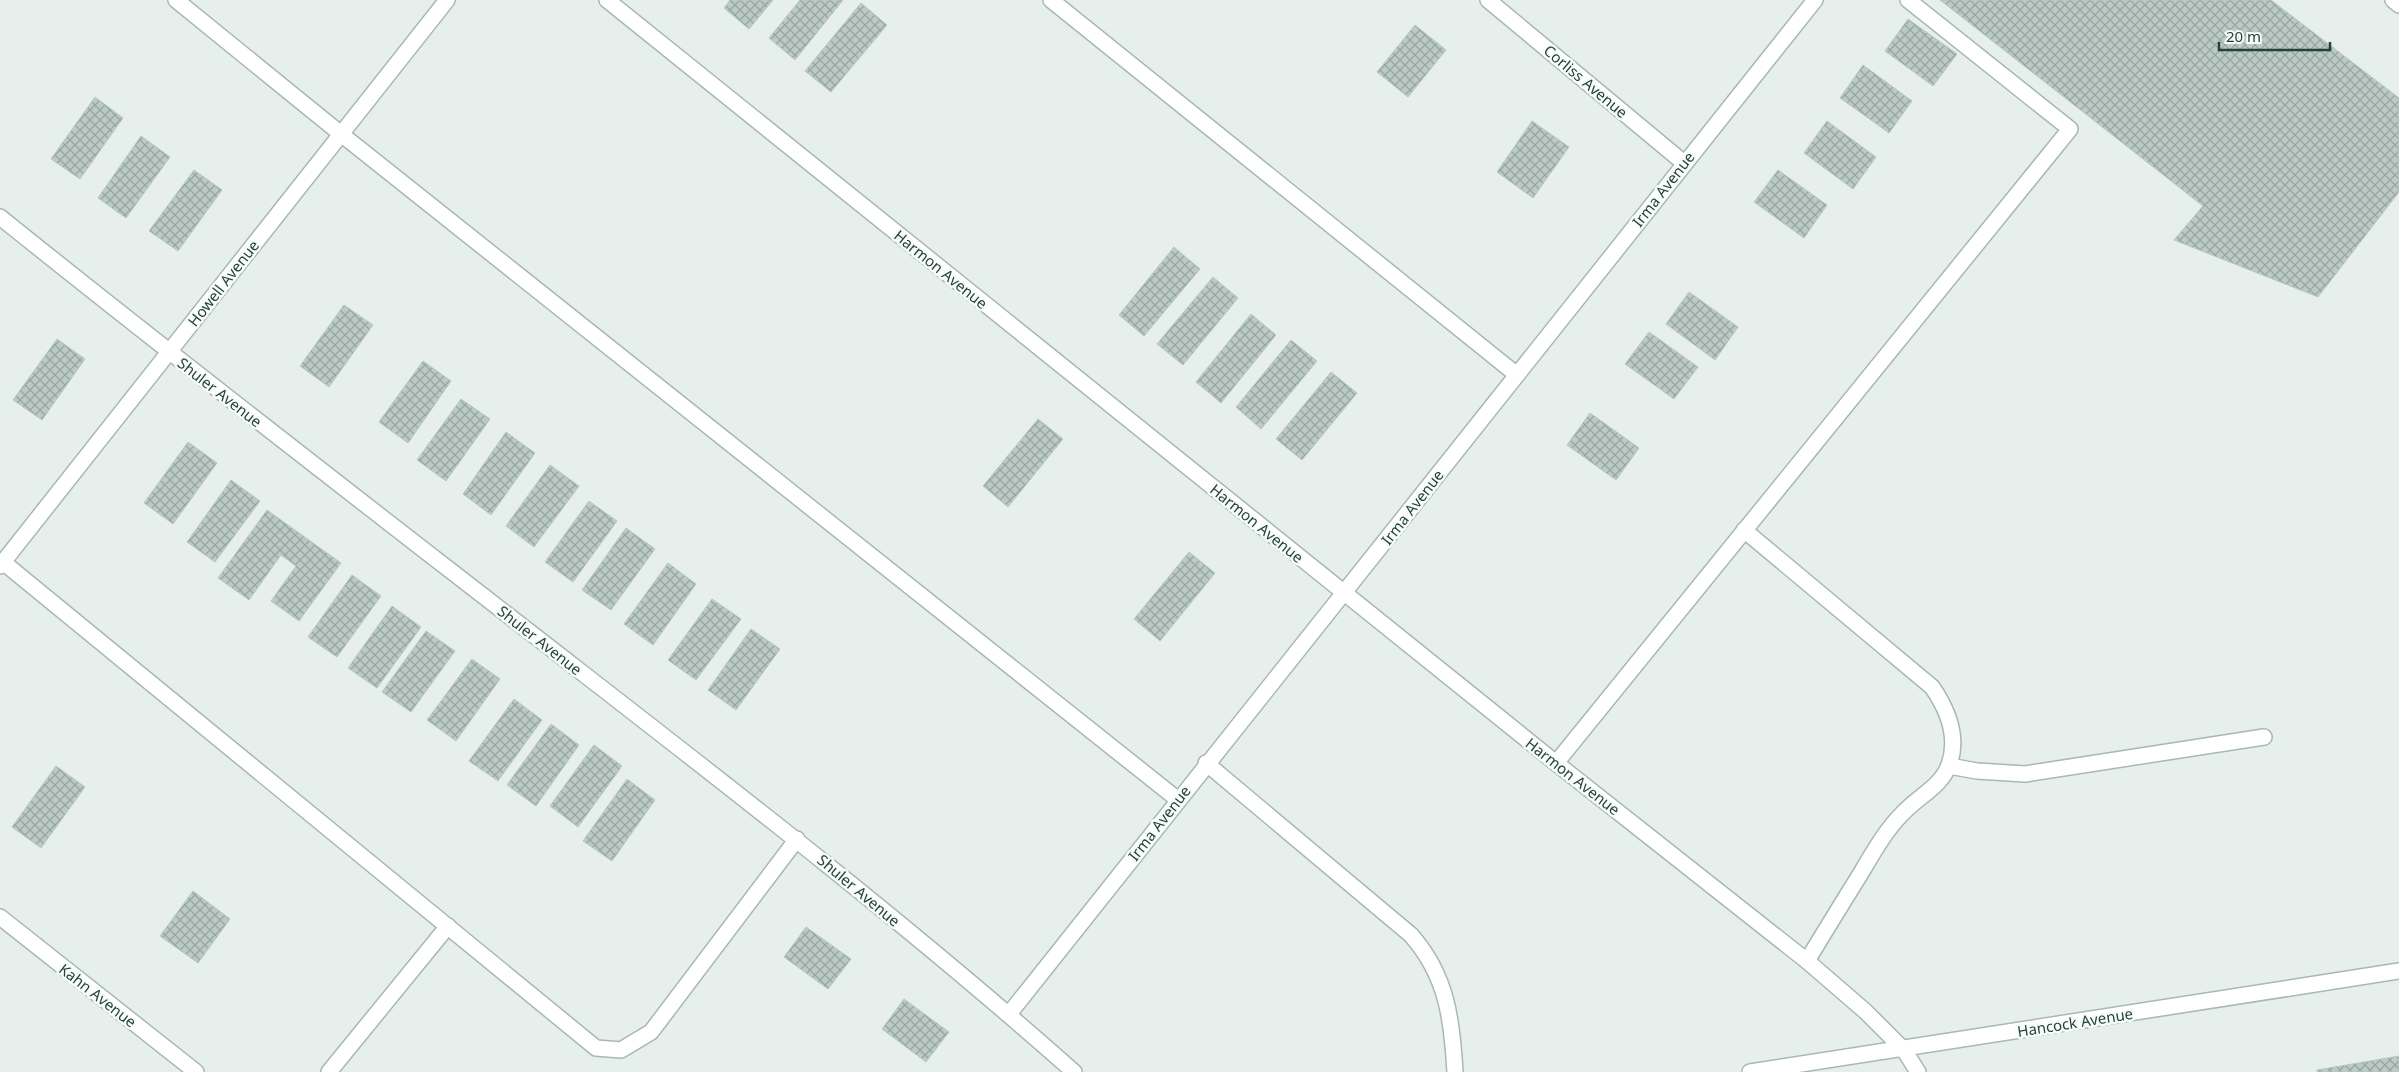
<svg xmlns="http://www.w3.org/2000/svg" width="2399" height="1072" font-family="'Noto Sans',sans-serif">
<defs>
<pattern id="building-cross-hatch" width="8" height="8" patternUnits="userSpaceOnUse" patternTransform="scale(1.25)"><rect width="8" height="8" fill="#bbcac4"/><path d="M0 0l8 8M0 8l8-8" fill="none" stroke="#98a6a0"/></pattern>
</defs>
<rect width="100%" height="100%" fill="#e6efeb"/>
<g fill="url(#building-cross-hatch)" stroke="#b8c9c2">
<path d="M730 0H773L749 29 724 8Z"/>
<path d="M800 0H843L795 60 769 38Z"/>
<path d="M1940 0H2271L2399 98V192L2318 297 2174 240 2203 206Z"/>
<path d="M861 3 887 25 831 92 805 71Z"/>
<path d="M1908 19 1957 54 1933 86 1885 51Z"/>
<path d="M1415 25 1446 50 1408 97 1377 72Z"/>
<path d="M1863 65 1912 101 1889 133 1840 98Z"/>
<path d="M95 97 123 118 80 179 51 159Z"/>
<path d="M1532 121 1569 147 1533 198 1497 172Z"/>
<path d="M1827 121 1876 157 1853 189 1804 153Z"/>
<path d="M141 136 170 157 126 218 98 198Z"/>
<path d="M194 170 222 190 178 251 149 231Z"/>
<path d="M1778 170 1827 205 1804 238 1754 202Z"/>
<path d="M1174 247 1200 269 1144 336 1119 315Z"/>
<path d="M1213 277 1238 298 1183 365 1157 344Z"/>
<path d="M1689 292 1738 327 1715 360 1666 324Z"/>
<path d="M344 305 373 325 329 387 300 366Z"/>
<path d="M1251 314 1276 335 1221 403 1196 382Z"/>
<path d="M1649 332 1698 367 1674 399 1625 364Z"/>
<path d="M57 339 85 359 42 420 13 400Z"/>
<path d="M1291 340 1317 361 1261 429 1236 407Z"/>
<path d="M423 361 451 381 408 443 379 422Z"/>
<path d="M1331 372 1357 393 1302 460 1276 439Z"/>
<path d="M461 399 490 419 446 481 417 460Z"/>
<path d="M1590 413 1639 448 1616 480 1567 445Z"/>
<path d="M1038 419 1063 439 1008 507 983 486Z"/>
<path d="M506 432 535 453 491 515 463 494Z"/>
<path d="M188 442 217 463 173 524 144 503Z"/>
<path d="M550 465 579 486 534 547 506 526Z"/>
<path d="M231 480 260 501 215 562 187 542Z"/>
<path d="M589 501 617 521 573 582 545 562Z"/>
<path d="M267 510 341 563 299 621 271 601 296 566 281 555 249 600 218 578Z"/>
<path d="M626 528 655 549 611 610 582 590Z"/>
<path d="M1189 552 1215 573 1160 641 1134 619Z"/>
<path d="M668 563 696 584 653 645 624 624Z"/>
<path d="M352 575 381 596 337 657 308 637Z"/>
<path d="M712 599 741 619 696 680 668 660Z"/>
<path d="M392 606 421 627 377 688 348 668Z"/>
<path d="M751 629 780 649 736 710 708 690Z"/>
<path d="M426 631 455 651 411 712 382 692Z"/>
<path d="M472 659 500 679 456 741 427 720Z"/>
<path d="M514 699 542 720 498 781 469 761Z"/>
<path d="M551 724 579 745 536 806 507 785Z"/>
<path d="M594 745 622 766 578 827 550 806Z"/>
<path d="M56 766 85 787 41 848 12 827Z"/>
<path d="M627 779 655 800 612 861 583 841Z"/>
<path d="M193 891 230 919 198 963 160 936Z"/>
<path d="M806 927 851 959 828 989 784 957Z"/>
<path d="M904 999 949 1032 926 1062 882 1029Z"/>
<path d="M2399 1056V1072H2317V1070Z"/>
</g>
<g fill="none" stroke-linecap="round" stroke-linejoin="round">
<g stroke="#a8b8b2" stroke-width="18">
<g id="service">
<path d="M176 0 341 134 1177 799"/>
<path d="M1051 0 1517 375"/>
<path d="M2393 0 2399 5"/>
<path d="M1744 530 1932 687C1948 710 1959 737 1949 765 1941 787 1917 797 1902 814 1885 831 1873 853 1861 873 1843 902 1825 931 1807 961"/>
<path d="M3 562 596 1048 621 1050 651 1032 797 839"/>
<path d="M1206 763 1411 935C1447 976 1452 1019 1455 1072"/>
<path d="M1556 763 2070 129 1908 0"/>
<path d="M1949 766 1977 771 2025 774 2264 737"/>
<path d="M329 1072 448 926"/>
</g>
</g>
<g stroke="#a8b8b2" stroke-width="18">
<g id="minor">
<path d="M1488 0 1684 163"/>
<path d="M0 217C190 370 383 518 576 668 745 799 914 930 1074 1072"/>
<path d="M0 566 447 0"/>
<path d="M0 917 196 1072"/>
<path d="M1009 1014 1815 0"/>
</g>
</g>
<g stroke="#a8b8b2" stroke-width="18">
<g id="tertiary">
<path d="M607 0 1556 763 1807 961 1865 1011 1904 1050 1918 1072"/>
<path d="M1750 1072 2399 971"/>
</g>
</g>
<use href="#service" stroke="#fff" stroke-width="15"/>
<use href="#minor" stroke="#fff" stroke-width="15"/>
<use href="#tertiary" stroke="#fff" stroke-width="15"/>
</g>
<g text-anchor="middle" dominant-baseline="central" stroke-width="5" stroke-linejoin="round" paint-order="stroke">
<g font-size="15" fill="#24423a" stroke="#f7fbf9">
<text transform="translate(1586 81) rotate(40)">Corliss Avenue</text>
<text transform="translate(1663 189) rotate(-52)">Irma Avenue</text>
<text transform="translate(941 269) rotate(39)">Harmon Avenue</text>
<text transform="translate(223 283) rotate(-52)">Howell Avenue</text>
<text transform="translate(220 392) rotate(38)">Shuler Avenue</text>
<text transform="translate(1412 507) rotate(-52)">Irma Avenue</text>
<text transform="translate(1257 523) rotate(39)">Harmon Avenue</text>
<text transform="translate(540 640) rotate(38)">Shuler Avenue</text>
<text transform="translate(1573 776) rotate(38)">Harmon Avenue</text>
<text transform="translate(1159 823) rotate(-52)">Irma Avenue</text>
<text transform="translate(859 890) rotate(40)">Shuler Avenue</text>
<text transform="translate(98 995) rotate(38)">Kahn Avenue</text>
<text transform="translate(2075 1022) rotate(-9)">Hancock Avenue</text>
</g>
</g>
<path d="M2219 42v8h111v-8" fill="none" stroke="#24423a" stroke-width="2.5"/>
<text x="2226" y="42" font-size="15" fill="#24423a" stroke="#f7fbf9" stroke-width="4" paint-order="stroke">20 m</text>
</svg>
